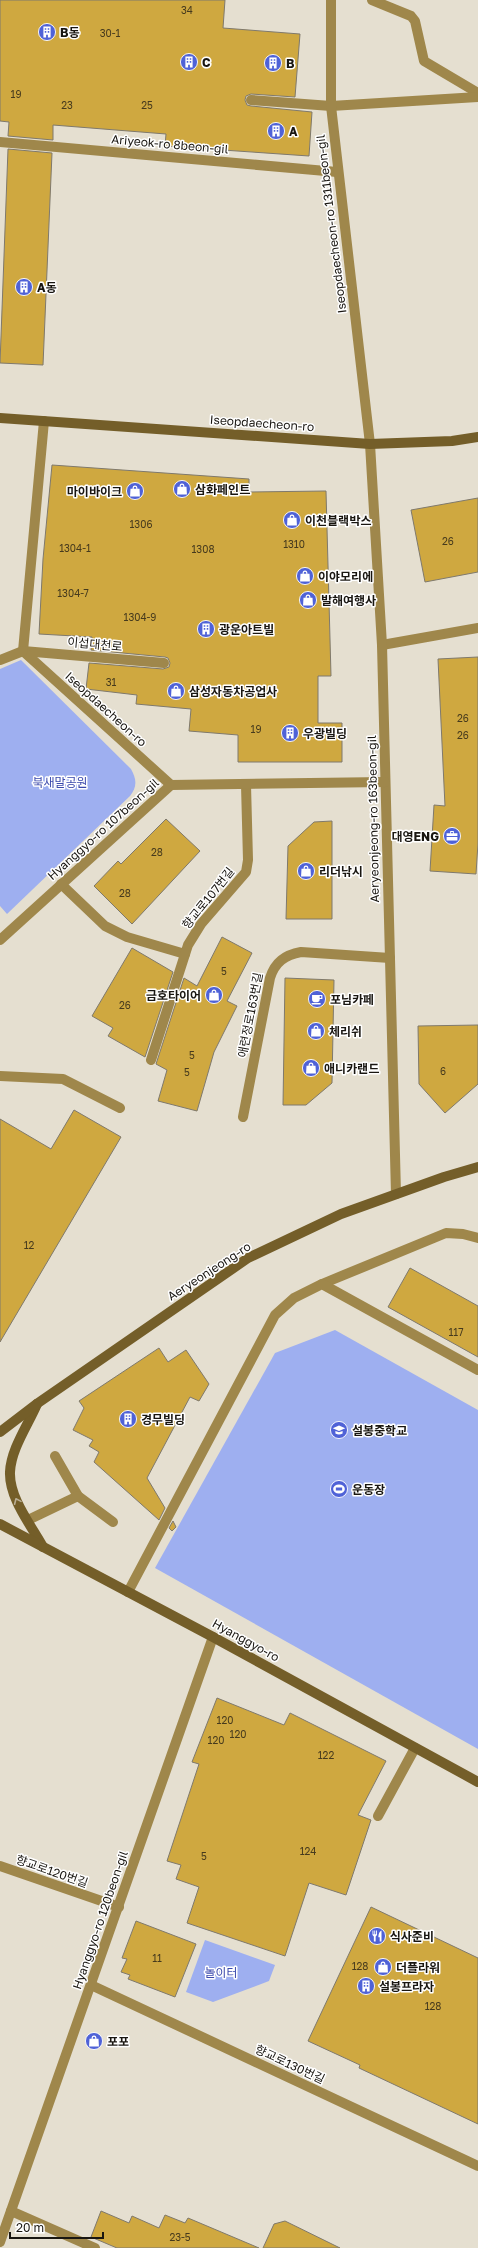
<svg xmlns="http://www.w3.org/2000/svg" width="478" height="2248" font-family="'Golos Text','Noto Sans KR',sans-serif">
<rect width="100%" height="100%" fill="#e5dfd0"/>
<g fill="#9eaff0">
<path d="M21 660 131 769C137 780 137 787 130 796L7 914 0 906V669Z"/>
<path d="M335 1330 478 1410V1749L155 1568 275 1353Z"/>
<path d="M205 1940 275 1965 269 1981 213 2002 186 1992Z"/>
</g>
<g fill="#cfa840" stroke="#7f796c">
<path d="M0 0H225L223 28 300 34 295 97 251 94 246 96 245 100 247 105 251 106 312 112 309 156 165 146 166 134 53 125V140L8 136 9 122 0 121Z"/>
<path d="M8 149 52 153 43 365 0 363Z"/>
<path d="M52 465 249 479V492L326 491 331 676H318V723H342V762H238V735L189 731 191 709 136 704 137 695 86 689 89 663 163 669 169 667 170 663 168 658 165 657 91 650 92 637 39 634 43 559Z"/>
<path d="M478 498V572L425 582 411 510Z"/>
<path d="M478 657V843L476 874 430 871 434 805 445 806 438 659Z"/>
<path d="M166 819 200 851 132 924 94 886 118 861 121 864Z"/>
<path d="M332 821V919H286L288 846 314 822Z"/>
<path d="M222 937 252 953 227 1001 237 1006 214 1052 197 1111 158 1101 167 1070 156 1064 184 978 197 986Z"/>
<path d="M132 948 173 972 145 1057 108 1036 113 1028 92 1016Z"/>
<path d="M285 978 334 980 332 1083 306 1105H283Z"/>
<path d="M478 1025V1084L445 1113 419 1084 418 1026Z"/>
<path d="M74 1110 121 1137 0 1342V1119L51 1149Z"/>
<path d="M410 1268 478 1306V1357L388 1307Z"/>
<path d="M159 1348 168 1362 186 1350 209 1384 199 1401 190 1397 147 1478 165 1508 159 1520 94 1462 99 1452 89 1446 93 1440 73 1430 84 1408 79 1401Z"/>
<path d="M173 1521 176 1527 172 1531 169 1528Z"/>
<path d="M217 1698 284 1725 290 1713 386 1761 358 1815 371 1820 346 1895 309 1883 285 1956 187 1923 199 1887 176 1879 181 1865 167 1861 199 1764 192 1762Z"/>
<path d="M371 1907 478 1958V2124L359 2068 360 2065 308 2041Z"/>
<path d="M136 1921 196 1944 175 1997 128 1979 130 1975 121 1972 127 1959 122 1958Z"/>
<path d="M101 2211 129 2223 132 2216 159 2228 165 2215 185 2223 188 2218 259 2248H117L91 2237Z"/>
<path d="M285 2221 340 2248H263L274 2224Z"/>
</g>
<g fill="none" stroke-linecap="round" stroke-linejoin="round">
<g stroke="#9f874b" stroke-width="10">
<path d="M372 0 411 16 415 21 424 61 478 93"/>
<path d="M251 100 331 106 478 97"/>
<path d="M0 142 337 172"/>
<path d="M382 645 478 628"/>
<path d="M23 651 164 663"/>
<path d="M61 884 105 926 127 937 185 954"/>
<path d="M151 1060 188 945 201 924 246 872 248 860 246 785"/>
<path d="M0 1076 63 1079 120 1108"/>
<path d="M243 1117 270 978C275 962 285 955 301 952L390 958"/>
<path d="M322 1284 446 1233 463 1234 478 1238"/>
<path d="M55 1456 78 1496 113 1522"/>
<path d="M28 1520 78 1496"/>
<path d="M128 1592 275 1315 294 1298 322 1284 478 1370"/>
<path d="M378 1816 415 1748"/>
<path d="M0 1866 119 1907"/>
</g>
<g stroke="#9f874b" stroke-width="10">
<path d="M331 0V106L370 444 382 645 396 1194"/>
<path d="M44 421 23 651 171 785"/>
<path d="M0 660 23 651"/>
<path d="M0 940 171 785 385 782"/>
<path d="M91 1985 478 2166"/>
<path d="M11 2211 95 2248"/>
<path d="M0 2242 213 1637"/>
</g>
<g stroke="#745e29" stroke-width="10">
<path d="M0 418 370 444 452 441 478 437"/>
<path d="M37 1404C28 1425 11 1449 10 1472 9 1498 31 1525 43 1547"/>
<path d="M0 1432 38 1403 248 1258 341 1214 444 1177 478 1167"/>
<path d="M0 1524 213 1637 478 1782"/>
</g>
</g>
<defs><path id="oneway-chevron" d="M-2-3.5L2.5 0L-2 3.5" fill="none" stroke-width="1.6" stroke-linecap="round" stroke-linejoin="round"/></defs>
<use stroke="#baae94" href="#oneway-chevron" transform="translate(17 1501) rotate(-114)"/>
<defs>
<g id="building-disc" transform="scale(0.9)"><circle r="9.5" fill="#4f62d7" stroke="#fff"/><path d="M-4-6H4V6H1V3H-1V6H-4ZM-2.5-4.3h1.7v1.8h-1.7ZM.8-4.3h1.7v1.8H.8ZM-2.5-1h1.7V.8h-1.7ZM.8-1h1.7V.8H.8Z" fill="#fff"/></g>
<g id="shop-disc" transform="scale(0.9)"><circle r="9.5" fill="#4f62d7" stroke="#fff"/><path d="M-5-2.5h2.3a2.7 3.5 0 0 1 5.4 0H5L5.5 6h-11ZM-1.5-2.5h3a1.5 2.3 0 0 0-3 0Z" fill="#fff"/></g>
<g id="office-disc" transform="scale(0.9)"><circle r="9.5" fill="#4f62d7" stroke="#fff"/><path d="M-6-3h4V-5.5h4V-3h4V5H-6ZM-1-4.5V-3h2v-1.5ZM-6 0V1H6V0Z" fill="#fff"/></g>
<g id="cafe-disc" transform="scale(0.9)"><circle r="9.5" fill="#4f62d7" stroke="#fff"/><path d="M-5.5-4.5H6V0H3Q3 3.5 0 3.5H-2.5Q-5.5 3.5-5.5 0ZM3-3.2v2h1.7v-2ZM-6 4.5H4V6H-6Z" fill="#fff"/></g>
<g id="school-disc" transform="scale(0.9)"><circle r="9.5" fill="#4f62d7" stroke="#fff"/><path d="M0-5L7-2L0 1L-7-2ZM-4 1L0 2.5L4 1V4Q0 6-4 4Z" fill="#fff"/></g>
<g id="stadium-disc" transform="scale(0.9)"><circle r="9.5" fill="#4f62d7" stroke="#fff"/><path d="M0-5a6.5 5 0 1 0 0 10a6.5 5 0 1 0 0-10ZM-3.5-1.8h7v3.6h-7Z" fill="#fff"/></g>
<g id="restaurant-disc" transform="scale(0.9)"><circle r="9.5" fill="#4f62d7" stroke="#fff"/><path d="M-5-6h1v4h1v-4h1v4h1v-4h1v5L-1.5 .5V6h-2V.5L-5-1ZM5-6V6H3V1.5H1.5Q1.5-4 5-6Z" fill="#fff"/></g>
</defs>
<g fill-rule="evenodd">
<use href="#building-disc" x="47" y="32"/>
<use href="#building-disc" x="189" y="62"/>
<use href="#building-disc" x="273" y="63"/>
<use href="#building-disc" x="276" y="131"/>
<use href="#building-disc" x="24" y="287"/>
<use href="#shop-disc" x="182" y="489"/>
<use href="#shop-disc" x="135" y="491"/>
<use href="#shop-disc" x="292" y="520"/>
<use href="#shop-disc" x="305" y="576"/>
<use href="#shop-disc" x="308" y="600"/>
<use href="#building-disc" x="206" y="629"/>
<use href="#shop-disc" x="176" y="691"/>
<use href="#building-disc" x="290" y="733"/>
<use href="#office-disc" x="452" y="836"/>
<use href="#shop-disc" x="306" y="871"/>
<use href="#shop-disc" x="214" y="995"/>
<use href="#cafe-disc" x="317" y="999"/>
<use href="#shop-disc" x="316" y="1031"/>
<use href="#shop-disc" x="311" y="1068"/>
<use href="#building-disc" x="128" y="1419"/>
<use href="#school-disc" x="339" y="1430"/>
<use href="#stadium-disc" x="339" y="1489"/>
<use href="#restaurant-disc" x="377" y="1936"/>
<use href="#shop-disc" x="383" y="1967"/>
<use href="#building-disc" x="366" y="1986"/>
<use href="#shop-disc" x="94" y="2041"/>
</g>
<g text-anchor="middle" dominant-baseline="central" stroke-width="3" stroke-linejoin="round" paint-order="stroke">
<g font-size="10" fill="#463a1d">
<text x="187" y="10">34</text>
<text x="110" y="33">30-1</text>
<text x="16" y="94">19</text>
<text x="67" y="105">23</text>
<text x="147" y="105">25</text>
<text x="141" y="524">1306</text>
<text x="448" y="541">26</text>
<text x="294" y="544">1310</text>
<text x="75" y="548">1304-1</text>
<text x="203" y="549">1308</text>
<text x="73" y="593">1304-7</text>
<text x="140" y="617">1304-9</text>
<text x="111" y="682">31</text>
<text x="463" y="718">26</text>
<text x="256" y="729">19</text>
<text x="463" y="735">26</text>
<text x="157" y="852">28</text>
<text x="125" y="893">28</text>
<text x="224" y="971">5</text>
<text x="125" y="1005">26</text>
<text x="192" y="1055">5</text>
<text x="443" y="1071">6</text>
<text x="187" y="1072">5</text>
<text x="29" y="1245">12</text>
<text x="456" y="1332">117</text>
<text x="225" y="1720">120</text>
<text x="238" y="1734">120</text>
<text x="216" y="1740">120</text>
<text x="326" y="1755">122</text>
<text x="308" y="1851">124</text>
<text x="204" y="1856">5</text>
<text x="157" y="1958">11</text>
<text x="360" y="1966">128</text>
<text x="433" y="2006">128</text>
<text x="180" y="2237">23-5</text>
</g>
<g font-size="12" font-weight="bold" fill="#191611" stroke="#fff" text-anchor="start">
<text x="60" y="32">B동</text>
<text x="202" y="62">C</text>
<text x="286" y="63">B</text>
<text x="289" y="131">A</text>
<text x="37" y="287">A동</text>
<text x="195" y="489">삼화페인트</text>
<text x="122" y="491" text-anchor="end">마이바이크</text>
<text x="305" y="520">이천블랙박스</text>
<text x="318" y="576">이야모리에</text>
<text x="321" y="600">발해여행사</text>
<text x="219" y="629">광운아트빌</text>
<text x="189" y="691">삼성자동차공업사</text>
<text x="303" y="733">우광빌딩</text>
<text x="439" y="836" text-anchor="end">대영ENG</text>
<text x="319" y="871">리더낚시</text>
<text x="201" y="995" text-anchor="end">금호타이어</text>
<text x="330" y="999">포님카페</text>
<text x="329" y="1031">체리쉬</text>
<text x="324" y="1068">애니카랜드</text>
<text x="141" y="1419">경무빌딩</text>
<text x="352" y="1430">설봉중학교</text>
<text x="352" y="1489">운동장</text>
<text x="390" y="1936">식사준비</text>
<text x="396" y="1967">더플라워</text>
<text x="379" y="1986">설봉프라자</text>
<text x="107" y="2041">포포</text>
</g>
<g font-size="12" fill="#191611" stroke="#fff">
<text transform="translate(170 144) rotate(5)">Ariyeok-ro 8beon-gil</text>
<text transform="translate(331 224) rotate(-97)">Iseopdaecheon-ro 1311beon-gil</text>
<text transform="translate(262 423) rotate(4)">Iseopdaecheon-ro</text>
<text transform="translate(95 644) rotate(5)">이섭대천로</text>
<text transform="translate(106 709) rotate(42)">Iseopdaecheon-ro</text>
<text transform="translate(373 819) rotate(-91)">Aeryeonjeong-ro 163beon-gil</text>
<text transform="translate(103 829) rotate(-42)">Hyanggyo-ro 107beon-gil</text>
<text transform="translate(208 898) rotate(-51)">향교로107번길</text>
<text transform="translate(250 1015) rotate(-79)">애련정로163번길</text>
<text transform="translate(209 1271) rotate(-33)">Aeryeonjeong-ro</text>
<text transform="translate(246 1640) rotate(29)">Hyanggyo-ro</text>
<text transform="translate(52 1871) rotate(19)">향교로120번길</text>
<text transform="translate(100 1920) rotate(-71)">Hyanggyo-ro 120beon-gil</text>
<text transform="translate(290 2064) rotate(25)">향교로130번길</text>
</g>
<g font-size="12" fill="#3b49ac" stroke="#fff">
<text x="60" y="782">북새말공원</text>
<text x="221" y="1972">놀이터</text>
</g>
</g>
<path d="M10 2232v6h93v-6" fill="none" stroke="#191611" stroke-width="2"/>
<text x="16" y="2232" font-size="12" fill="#191611" stroke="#ffffff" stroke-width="3" paint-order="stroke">20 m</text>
</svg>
